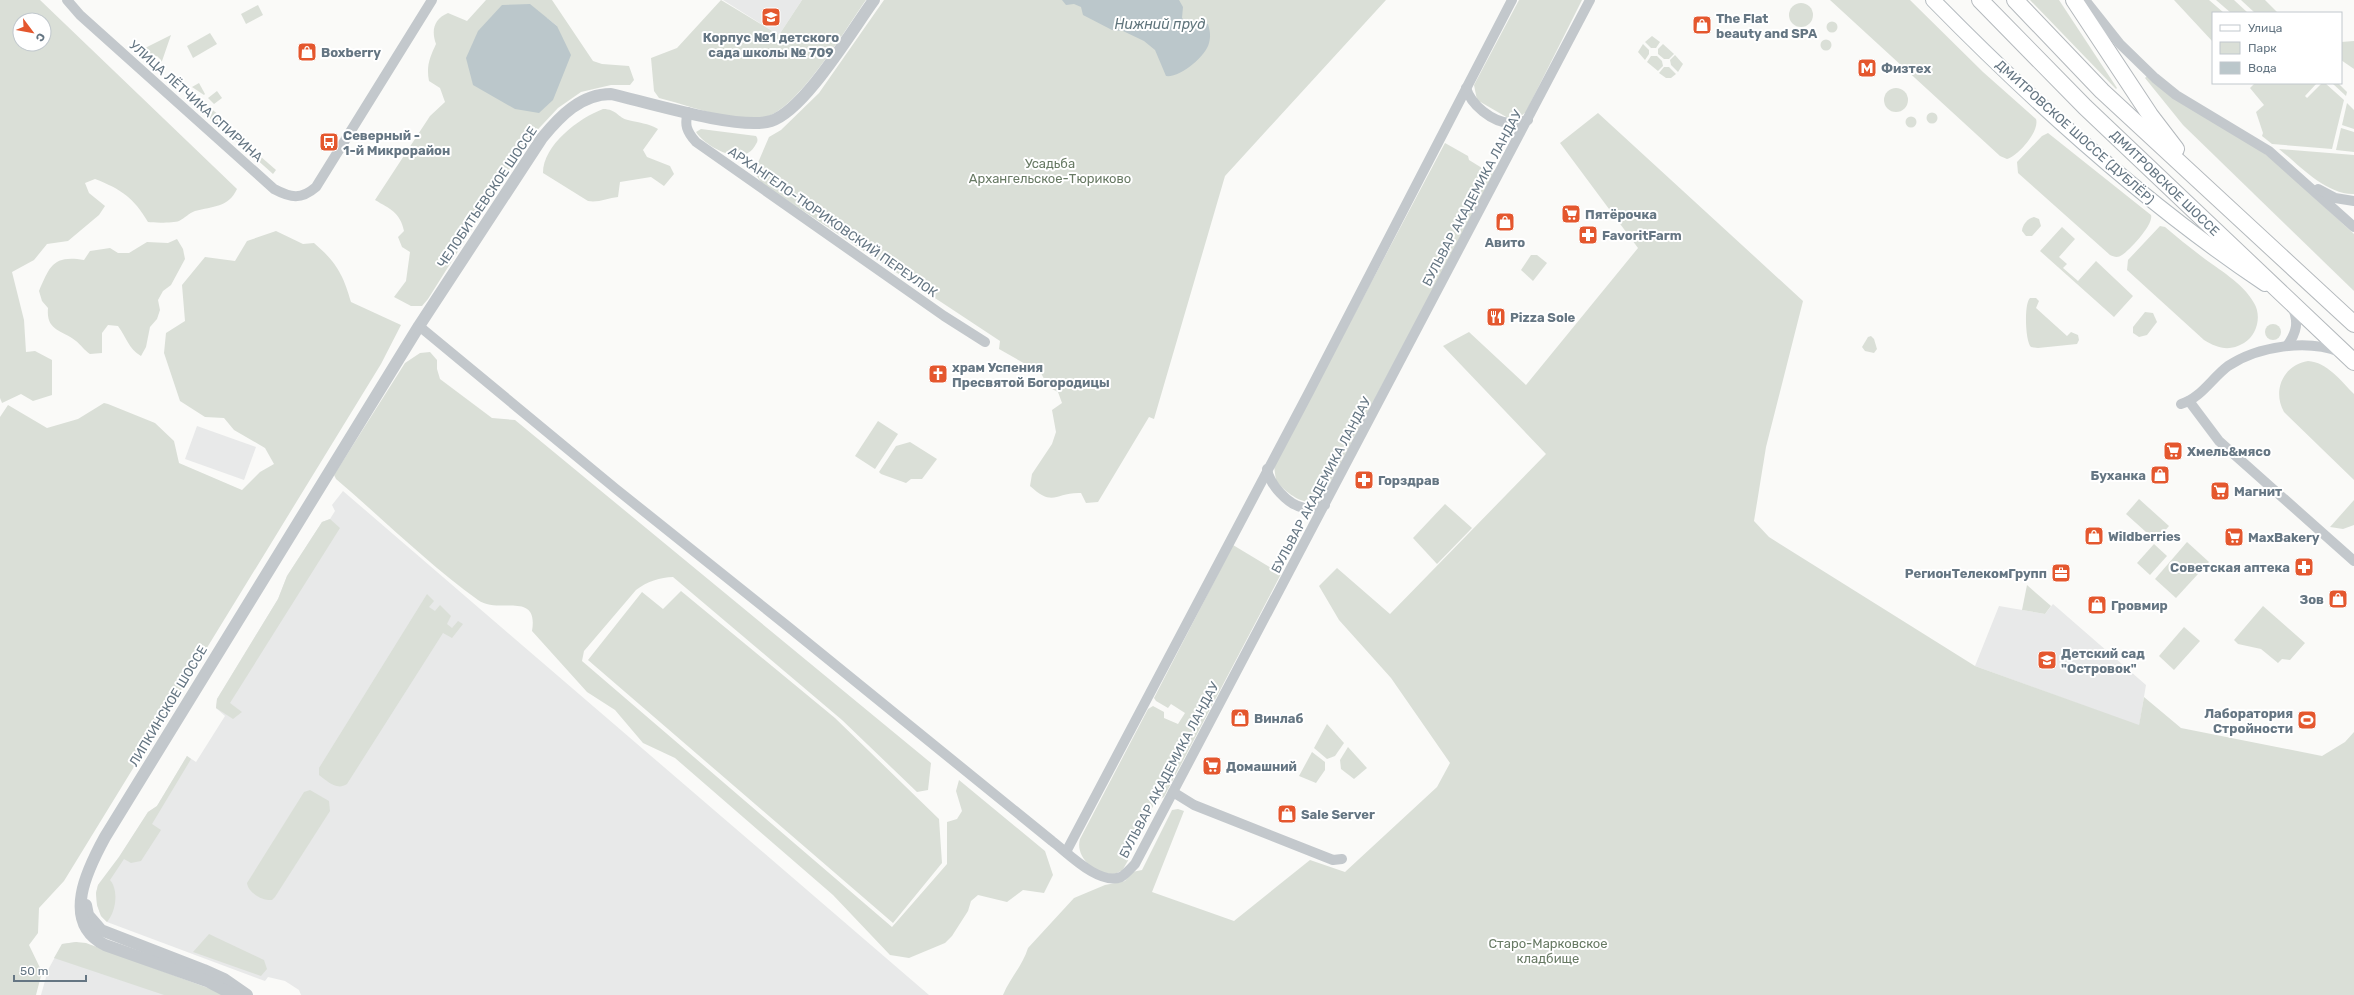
<svg xmlns="http://www.w3.org/2000/svg" width="2354" height="995" font-family="Rubik,sans-serif">
<rect width="100%" height="100%" fill="#fafaf8"/>
<g fill="#e8e9e9">
<path d="M723 0H802L779 35Z"/>
<path d="M197 426 256 447 244 480 185 459Z"/>
<path d="M343 491 929 995H301L299 990 285 981 268 977 265 981 107 922 101 916 97 905 96 893 98 885 119 857 148 812 157 806 187 756 196 762 225 716 216 708 217 699 278 599 287 576 322 522 330 519 335 511 332 505Z"/>
<path d="M2053 604 2146 685 2139 726 1975 666 1999 606 2045 614Z"/>
<path d="M76 942 212 992 217 995H41L48 970 62 944Z"/>
</g>
<g fill="#dadfd7" fill-rule="evenodd">
<path d="M0 0H40L237 189C228 208 213 206 195 211 189 213 185 218 179 221 174 223 154 223 148 222 134 198 121 189 95 179L85 183 89 193 105 206 99 215 68 241 47 244 34 260 12 272 24 320 26 352 35 351 52 360V395L33 401 21 394 2 403 0 398ZM20 20H44V44H20Z"/>
<path d="M486 0H552L593 61 602 64 629 66 634 80 630 85H611L581 92 558 108 528 140 428 299 422 306H411L394 297 406 281 410 252 402 247 398 237 404 231C400 212 390 209 375 200L430 116 445 102 440 88 429 81C426 66 430 57 436 44 431 30 434 19 448 13L467 21ZM547 18 557 26 473 85Z"/>
<path d="M721 0 779 35 802 0H866C846 28 795 115 761 118 727 121 691 106 659 98L654 91 651 58 677 48Z"/>
<path d="M884 0H1386L1225 176 1154 419 1149 417 1098 502 1086 503 1081 493C1055 492 1054 508 1030 486L1032 474 1052 444 1056 432 1052 410 1062 403 1058 392 1048 387 1038 367 1027 365 999 349 1000 341 767 187 761 182 754 172 769 137 781 130 819 93Z"/>
<path d="M1519 0H1582L1526 112 1521 116 1508 118 1477 100 1474 85Z"/>
<path d="M1830 0H1910L1983 72 2036 119C2040 131 2018 156 2007 159L2000 156Z"/>
<path d="M2030 0H2059L2117 88 2116 89Z"/>
<path d="M2174 0H2209L2224 13H2213V42Z"/>
<path d="M2216 0H2234L2248 13H2231Z"/>
<path d="M2241 0H2265L2278 13H2255Z"/>
<circle cx="1801" cy="15" r="12"/>
<path d="M258 5 263 15 246 24 241 14Z"/>
<circle cx="1832" cy="27" r="5.5"/>
<path d="M210 33 217 44 193 58 187 46Z"/>
<path d="M171 35 161 64V60L157 56 155 58 145 48Z"/>
<path d="M1652 36 1660 42 1656 48H1651L1645 42Z"/>
<circle cx="1826" cy="45" r="5.5"/>
<path d="M2354 41V69L2341 60V42Z"/>
<path d="M1643 44 1649 50V54L1645 60 1638 52Z"/>
<path d="M1663 44 1674 54 1669 59H1664L1658 54V49Z"/>
<path d="M1675 55 1683 64 1678 72 1671 65 1670 60Z"/>
<path d="M1651 56H1657L1662 61 1663 66 1658 71 1647 62Z"/>
<path d="M1664 67H1669L1676 74 1671 78H1666L1659 73Z"/>
<path d="M2147 76 2256 147 2278 164 2354 234V291L2183 125 2145 78Z"/>
<path d="M199 83 205 94 204 95 192 87Z"/>
<path d="M2255 83H2317L2305 96 2307 98 2322 83H2325L2344 100 2332 149 2272 144 2262 136 2263 133 2256 112 2264 105 2250 88Z"/>
<path d="M2332 83H2338L2347 92 2346 96Z"/>
<circle cx="1896" cy="100" r="12"/>
<path d="M217 91 222 98 214 104 208 98Z"/>
<path d="M196 97 219 115V122H214L189 99Z"/>
<path d="M2347 103 2354 110V129L2342 125Z"/>
<path d="M603 109C617 109 618 118 628 120 639 123 648 123 658 129L643 150 647 157 670 166 674 174 664 186 651 177 620 182 618 197C608 198 598 203 588 201L543 173C543 145 579 118 603 109Z"/>
<circle cx="1932" cy="118" r="5.5"/>
<path d="M1598 113 1803 301 1766 447 1754 521 1769 537 1975 666 2139 725 2144 697 2181 728 2322 756 2345 742 2354 732V995H1003C1010 978 1023 965 1028 948L1074 898 1105 885 1125 881 1132 872 1142 870 1172 810 1178 809 1184 811 1152 892 1234 921 1310 860 1345 872 1437 787 1450 763 1391 678 1339 620 1319 586 1337 568 1390 614 1546 454 1443 346 1469 332 1526 385 1638 248 1560 143Z"/>
<circle cx="1911" cy="122" r="5.5"/>
<path d="M228 128 276 170 273 174 228 134Z"/>
<path d="M2341 128 2354 132V152L2336 150Z"/>
<path d="M701 129 756 136C758 139 758 141 756 144 744 169 706 147 696 132Z"/>
<path d="M2048 133 2151 215C2154 224 2130 250 2122 255 2118 258 2114 257 2110 255L2018 173 2017 162 2042 136Z"/>
<path d="M1445 143 1468 156 1469 160 1482 168 1486 166 1496 171 1323 496C1307 511 1287 493 1276 481L1274 466Z"/>
<path d="M2279 149 2354 155V194C2326 195 2299 165 2279 149Z"/>
<path d="M2034 217 2039 219 2041 226 2032 236H2026L2022 231C2022 225 2028 218 2034 217Z"/>
<path d="M2160 226 2165 227C2177 237 2189 247 2201 256 2218 269 2243 283 2254 303 2262 316 2257 335 2244 343 2229 352 2217 348 2204 340L2127 270 2128 260Z"/>
<path d="M2062 227 2075 239 2059 257 2067 264 2063 268 2078 281 2096 261 2133 296 2114 317 2040 251Z"/>
<path d="M276 231 303 244 314 243C336 262 343 274 351 302L401 325 381 364 64 881 39 908 38 933 29 945 42 972 36 995H0V417L8 405 47 428 78 419 104 403 108 404 155 423 174 441 179 463 242 490 260 472 274 464 265 448 234 430 224 418 205 417 180 401 164 353 166 333 185 321 182 285 205 257 235 261 247 241Z"/>
<path d="M177 239 183 249 185 259 171 285 163 291 158 300 160 310 157 319 150 327 146 347 141 356C128 348 127 338 118 326L108 325 102 333V353L90 354C84 350 81 345 76 341 61 329 46 331 48 308L42 301 39 291C50 266 53 255 84 260L90 251 110 248 118 253H129L147 242 168 243Z"/>
<path d="M1531 255H1537L1547 263 1533 281 1521 270Z"/>
<path d="M2030 298H2036L2039 301 2036 308 2067 336 2071 332 2078 335 2079 340 2077 344 2038 348 2031 347C2025 341 2024 303 2030 298Z"/>
<path d="M2145 312 2153 313 2157 322 2147 335 2139 337 2133 333V327Z"/>
<circle cx="2273" cy="332" r="8"/>
<path d="M1871 336 1874 339 1877 349 1874 353 1865 351 1862 347 1868 337Z"/>
<path d="M430 352 437 360V369L440 379 492 418 515 420 931 763 928 790 917 792 842 720 673 577C661 577 646 582 636 590L584 651 582 661 892 927 947 864V822L957 819 962 811 956 791 959 780 1045 851 1053 875 1044 893 1023 890 1007 902 978 895 971 901 968 911 952 936 945 943 909 958 890 955 833 895 675 758 643 743 615 710 587 692 532 631C539 590 498 615 478 600 428 564 383 519 336 479L334 475 405 363 420 353Z"/>
<path d="M2308 361C2327 362 2341 381 2354 394V480L2284 412C2272 391 2283 365 2308 361Z"/>
<path d="M878 421 898 434 875 469 855 456Z"/>
<path d="M910 442 937 459 922 479H911L906 483 881 474 879 472 896 446Z"/>
<path d="M2139 499 2169 526 2156 541 2126 514Z"/>
<path d="M2354 500V525L2343 529 2330 527Z"/>
<path d="M1445 504 1472 528 1437 564 1413 538Z"/>
<path d="M330 519 340 528 230 703 242 712 233 719 216 708 217 699 278 599 287 576 322 522Z"/>
<path d="M2187 542 2209 562 2176 598 2155 579Z"/>
<path d="M2154 544 2167 556 2150 575 2137 563Z"/>
<path d="M1233 545 1281 574 1164 797 1156 801 1128 853 1130 857 1122 871C1118 872 1114 875 1110 874 1093 873 1075 856 1080 839L1148 709 1153 706 1164 712V718L1178 724 1185 713 1171 704 1168 708 1156 701 1154 698Z"/>
<path d="M2027 585 2051 606 2045 614 2022 610Z"/>
<path d="M681 591 835 718 939 819 942 863 893 923 588 660 642 592 663 609Z"/>
<path d="M427 594 434 601 429 607 435 611 440 605 451 616 447 624 452 628 458 621 463 624 452 638 443 633 347 784C337 791 327 781 319 775V768Z"/>
<path d="M2263 606 2305 643 2290 660 2282 659 2278 663 2261 649 2238 644 2234 640Z"/>
<path d="M2184 627 2200 641 2174 670 2159 656Z"/>
<path d="M1327 724 1344 743 1335 756 1327 759 1314 748Z"/>
<path d="M1348 747 1367 768 1354 779 1341 769 1340 760Z"/>
<path d="M1312 752 1325 762V770L1316 783 1299 776Z"/>
<path d="M187 756 191 759 152 824 161 830 141 861 131 863 124 859 110 880C119 890 116 912 107 922L101 916 97 905 96 893 98 885 119 857 148 812 157 806Z"/>
<path d="M310 790 329 801 330 811 275 897 272 900C263 901 248 893 247 883L304 792Z"/>
<path d="M209 934 264 960 267 969 261 976 193 952Z"/>
<path d="M76 942 86 943 227 995H164L54 958 62 944Z"/>
</g>
<g fill="#bbc7cb">
<path d="M1062 0H1179L1183 7 1182 18 1189 25 1208 24C1210 31 1211 36 1209 43 1206 56 1180 78 1166 76L1155 50 1144 41 1123 31 1112 30 1083 15 1081 7 1074 4 1066 5Z"/>
<path d="M530 4 557 26 571 55 553 100 539 113 515 109 473 85 466 58 478 31 502 5Z"/>
</g>
<g fill="none" stroke-linecap="round" stroke-linejoin="round">
<g stroke="#b3babf" stroke-width="16">
<path id="secondary" d="M1933 0C2034 103 2145 204 2265 284"/>
</g>
<g stroke="#b4b9bd" stroke-width="18">
<g id="trunk">
<path d="M1980 0 2085 107 2354 362"/>
<path d="M2015 0 2102 91 2354 324"/>
<path d="M2074 0 2150 115 2176 149"/>
</g>
</g>
<g stroke="#c3c8cc" stroke-width="10">
<path d="M67 0 80 15 274 189C291 198 301 200 316 187L432 0"/>
<path d="M2085 0 2120 44 2155 78 2176 95 2269 151 2354 227"/>
<path d="M1466 88C1471 105 1492 122 1510 123 1516 124 1523 121 1528 120"/>
<path d="M688 112C684 125 687 132 696 142L944 316 985 342"/>
<path d="M2318 189 2335 198 2354 201"/>
<path d="M419 326 616 489 786 625 1052 841C1068 853 1099 886 1121 877 1126 874 1131 868 1135 864L1590 0"/>
<path d="M2287 346C2297 332 2299 322 2292 306"/>
<path d="M2189 401 2219 441 2354 561"/>
<path d="M2181 404C2201 398 2212 378 2228 366 2258 346 2307 339 2340 352"/>
<path d="M1267 469C1269 484 1288 505 1304 508 1311 510 1318 507 1325 505"/>
<path d="M1173 792 1194 805 1333 860 1342 859"/>
<path d="M1066 852 1308 394 1512 0"/>
</g>
<g stroke="#c3c8cc" stroke-width="12">
<path d="M86 905 88 915 101 930 204 970 224 979 247 995"/>
<path d="M234 995 207 981 105 945C60 922 88 868 105 837L419 326 542 138C560 116 581 94 611 94 646 102 740 131 771 121 805 110 852 30 874 0"/>
</g>
<use href="#secondary" stroke="#fff" stroke-width="14"/>
<use href="#trunk" stroke="#fff" stroke-width="16"/>
</g>
<defs>
<g id="school-square" transform="scale(1)"><rect x="-9" y="-9" width="18" height="18" rx="4" fill="#e4572e" stroke="#fff"/><path d="M0-5L7-2L0 1L-7-2ZM-4 1L0 2.5L4 1V4Q0 6-4 4Z" fill="#fff"/></g>
<g id="shop-square" transform="scale(1)"><rect x="-9" y="-9" width="18" height="18" rx="4" fill="#e4572e" stroke="#fff"/><path d="M-5-2.5h2.3a2.7 3.5 0 0 1 5.4 0H5L5.5 6h-11ZM-1.5-2.5h3a1.5 2.3 0 0 0-3 0Z" fill="#fff"/></g>
<g id="metro-square" transform="scale(1)"><rect x="-9" y="-9" width="18" height="18" rx="4" fill="#e4572e" stroke="#fff"/><path d="M-5.5 5V-5H-3L0 0L3-5H5.5V5H3V-.5L0 4L-3-.5V5Z" fill="#fff"/></g>
<g id="bus-square" transform="scale(1)"><rect x="-9" y="-9" width="18" height="18" rx="4" fill="#e4572e" stroke="#fff"/><path d="M-5-6H5V4H4V6H2V4H-2V6H-4V4H-5ZM-3.5-4V0h7V-4ZM-3.5 1.2v1.5H-2V1.2ZM2 1.2v1.5H3.5V1.2Z" fill="#fff"/></g>
<g id="supermarket-square" transform="scale(1)"><rect x="-9" y="-9" width="18" height="18" rx="4" fill="#e4572e" stroke="#fff"/><path d="M-6-5.5h2.5l.6 2H6L4.5 2H-2.5L-4.4-4H-6ZM-1.5 3.2a1.3 1.3 0 1 0 .1 0ZM3 3.2a1.3 1.3 0 1 0 .1 0Z" fill="#fff"/></g>
<g id="pharmacy-square" transform="scale(1)"><rect x="-9" y="-9" width="18" height="18" rx="4" fill="#e4572e" stroke="#fff"/><path d="M-2-6h4v4h4v4h-4v4h-4v-4h-4v-4h4Z" fill="#fff"/></g>
<g id="restaurant-square" transform="scale(1)"><rect x="-9" y="-9" width="18" height="18" rx="4" fill="#e4572e" stroke="#fff"/><path d="M-5-6h1v4h1v-4h1v4h1v-4h1v5L-1.5 .5V6h-2V.5L-5-1ZM5-6V6H3V1.5H1.5Q1.5-4 5-6Z" fill="#fff"/></g>
<g id="church-square" transform="scale(1)"><rect x="-9" y="-9" width="18" height="18" rx="4" fill="#e4572e" stroke="#fff"/><path d="M-1.2-6h2.4v3.5h3.3v2.4h-3.3V6h-2.4V-.1h-3.3v-2.4h3.3Z" fill="#fff"/></g>
<g id="office-square" transform="scale(1)"><rect x="-9" y="-9" width="18" height="18" rx="4" fill="#e4572e" stroke="#fff"/><path d="M-6-3h4V-5.5h4V-3h4V5H-6ZM-1-4.5V-3h2v-1.5ZM-6 0V1H6V0Z" fill="#fff"/></g>
<g id="stadium-square" transform="scale(1)"><rect x="-9" y="-9" width="18" height="18" rx="4" fill="#e4572e" stroke="#fff"/><path d="M0-5a6.5 5 0 1 0 0 10a6.5 5 0 1 0 0-10ZM-3.5-1.8h7v3.6h-7Z" fill="#fff"/></g>
</defs>
<g fill-rule="evenodd">
<use href="#school-square" x="771" y="17"/>
<use href="#shop-square" x="1702" y="25"/>
<use href="#shop-square" x="307" y="52"/>
<use href="#metro-square" x="1867" y="68"/>
<use href="#bus-square" x="329" y="142"/>
<use href="#supermarket-square" x="1571" y="214"/>
<use href="#shop-square" x="1505" y="222"/>
<use href="#pharmacy-square" x="1588" y="235"/>
<use href="#restaurant-square" x="1496" y="317"/>
<use href="#church-square" x="938" y="374"/>
<use href="#supermarket-square" x="2173" y="451"/>
<use href="#shop-square" x="2160" y="475"/>
<use href="#pharmacy-square" x="1364" y="480"/>
<use href="#supermarket-square" x="2220" y="491"/>
<use href="#shop-square" x="2094" y="536"/>
<use href="#supermarket-square" x="2234" y="537"/>
<use href="#pharmacy-square" x="2304" y="567"/>
<use href="#office-square" x="2061" y="573"/>
<use href="#shop-square" x="2338" y="599"/>
<use href="#shop-square" x="2097" y="605"/>
<use href="#school-square" x="2047" y="660"/>
<use href="#shop-square" x="1240" y="718"/>
<use href="#stadium-square" x="2307" y="720"/>
<use href="#supermarket-square" x="1212" y="766"/>
<use href="#shop-square" x="1287" y="814"/>
</g>
<g text-anchor="middle" dominant-baseline="central" stroke-width="4" stroke-linejoin="round" paint-order="stroke">
<g font-size="13" font-weight="bold" fill="#657683" stroke="#fff" text-anchor="start">
<text x="1716" y="18">The Flat<tspan x="1716" dy="15">beauty and SPA</tspan></text>
<text x="771" y="37" text-anchor="middle">Корпус №1 детского<tspan x="771" dy="15">сада школы № 709</tspan></text>
<text x="321" y="52">Boxberry</text>
<text x="1881" y="68">Физтех</text>
<text x="343" y="135">Северный -<tspan x="343" dy="15">1-й Микрорайон</tspan></text>
<text x="1585" y="214">Пятёрочка</text>
<text x="1602" y="235">FavoritFarm</text>
<text x="1505" y="242" text-anchor="middle">Авито</text>
<text x="1510" y="317">Pizza Sole</text>
<text x="952" y="367">храм Успения<tspan x="952" dy="15">Пресвятой Богородицы</tspan></text>
<text x="2187" y="451">Хмель&amp;мясо</text>
<text x="2146" y="475" text-anchor="end">Буханка</text>
<text x="1378" y="480">Горздрав</text>
<text x="2234" y="491">Магнит</text>
<text x="2108" y="536">Wildberries</text>
<text x="2248" y="537">MaxBakery</text>
<text x="2290" y="567" text-anchor="end">Советская аптека</text>
<text x="2047" y="573" text-anchor="end">РегионТелекомГрупп</text>
<text x="2324" y="599" text-anchor="end">Зов</text>
<text x="2111" y="605">Гровмир</text>
<text x="2061" y="653">Детский сад<tspan x="2061" dy="15">"Островок"</tspan></text>
<text x="2293" y="713" text-anchor="end">Лаборатория<tspan x="2293" dy="15">Стройности</tspan></text>
<text x="1254" y="718">Винлаб</text>
<text x="1226" y="766">Домашний</text>
<text x="1301" y="814">Sale Server</text>
</g>
<g font-size="13" fill="#657683" stroke="#fff">
<text transform="translate(196 101) rotate(42)">УЛИЦА ЛЁТЧИКА СПИРИНА</text>
<text transform="translate(2075 132) rotate(42)">ДМИТРОВСКОЕ ШОССЕ (ДУБЛЁР)</text>
<text transform="translate(2165 183) rotate(44)">ДМИТРОВСКОЕ ШОССЕ</text>
<text transform="translate(487 197) rotate(-56)">ЧЕЛОБИТЬЕВСКОЕ ШОССЕ</text>
<text transform="translate(1472 198) rotate(-62)">БУЛЬВАР АКАДЕМИКА ЛАНДАУ</text>
<text transform="translate(833 222) rotate(35)">АРХАНГЕЛО-ТЮРИКОВСКИЙ ПЕРЕУЛОК</text>
<text transform="translate(1321 485) rotate(-62)">БУЛЬВАР АКАДЕМИКА ЛАНДАУ</text>
<text transform="translate(168 706) rotate(-59)">ЛИПКИНСКОЕ ШОССЕ</text>
<text transform="translate(1169 770) rotate(-62)">БУЛЬВАР АКАДЕМИКА ЛАНДАУ</text>
</g>
<g font-size="13" fill="#687a64" stroke="#fff">
<text x="1050" y="163">Усадьба<tspan x="1050" dy="15">Архангельское-Тюриково</tspan></text>
<text x="1548" y="943">Старо-Марковское<tspan x="1548" dy="15">кладбище</tspan></text>
</g>
<g font-size="14" font-style="italic" fill="#60757c" stroke="#fff">
<text x="1160" y="24">Нижний пруд</text>
</g>
</g>
<rect x="2212" y="12" width="130" height="72" fill="#ffffff" stroke="#c1c8cd"/>
<rect x="2220" y="25" width="20" height="6" fill="#ffffff" stroke="#c1c8cd"/>
<text x="2248" y="32" font-size="12" fill="#657683">Улица</text>
<rect x="2220" y="42" width="20" height="12" fill="#dadfd7" stroke="#c1c8cd"/>
<text x="2248" y="52" font-size="12" fill="#657683">Парк</text>
<rect x="2220" y="62" width="20" height="12" fill="#bbc7cb" stroke="#c1c8cd"/>
<text x="2248" y="72" font-size="12" fill="#657683">Вода</text>
<g transform="translate(32 32) rotate(122)"><circle r="19" fill="#ffffff" stroke="#c1c8cd"/>
<path d="M0-3L7 15L0 10L-7 15Z" fill="#e4572e"/>
<text y="-6" font-size="11" font-weight="bold" text-anchor="middle" fill="#657683">С</text>
</g>
<path d="M14 975v6h72v-6" fill="none" stroke="#657683" stroke-width="2"/>
<text x="20" y="975" font-size="12" fill="#657683" stroke="#ffffff" stroke-width="3" paint-order="stroke">50 m</text>
</svg>
